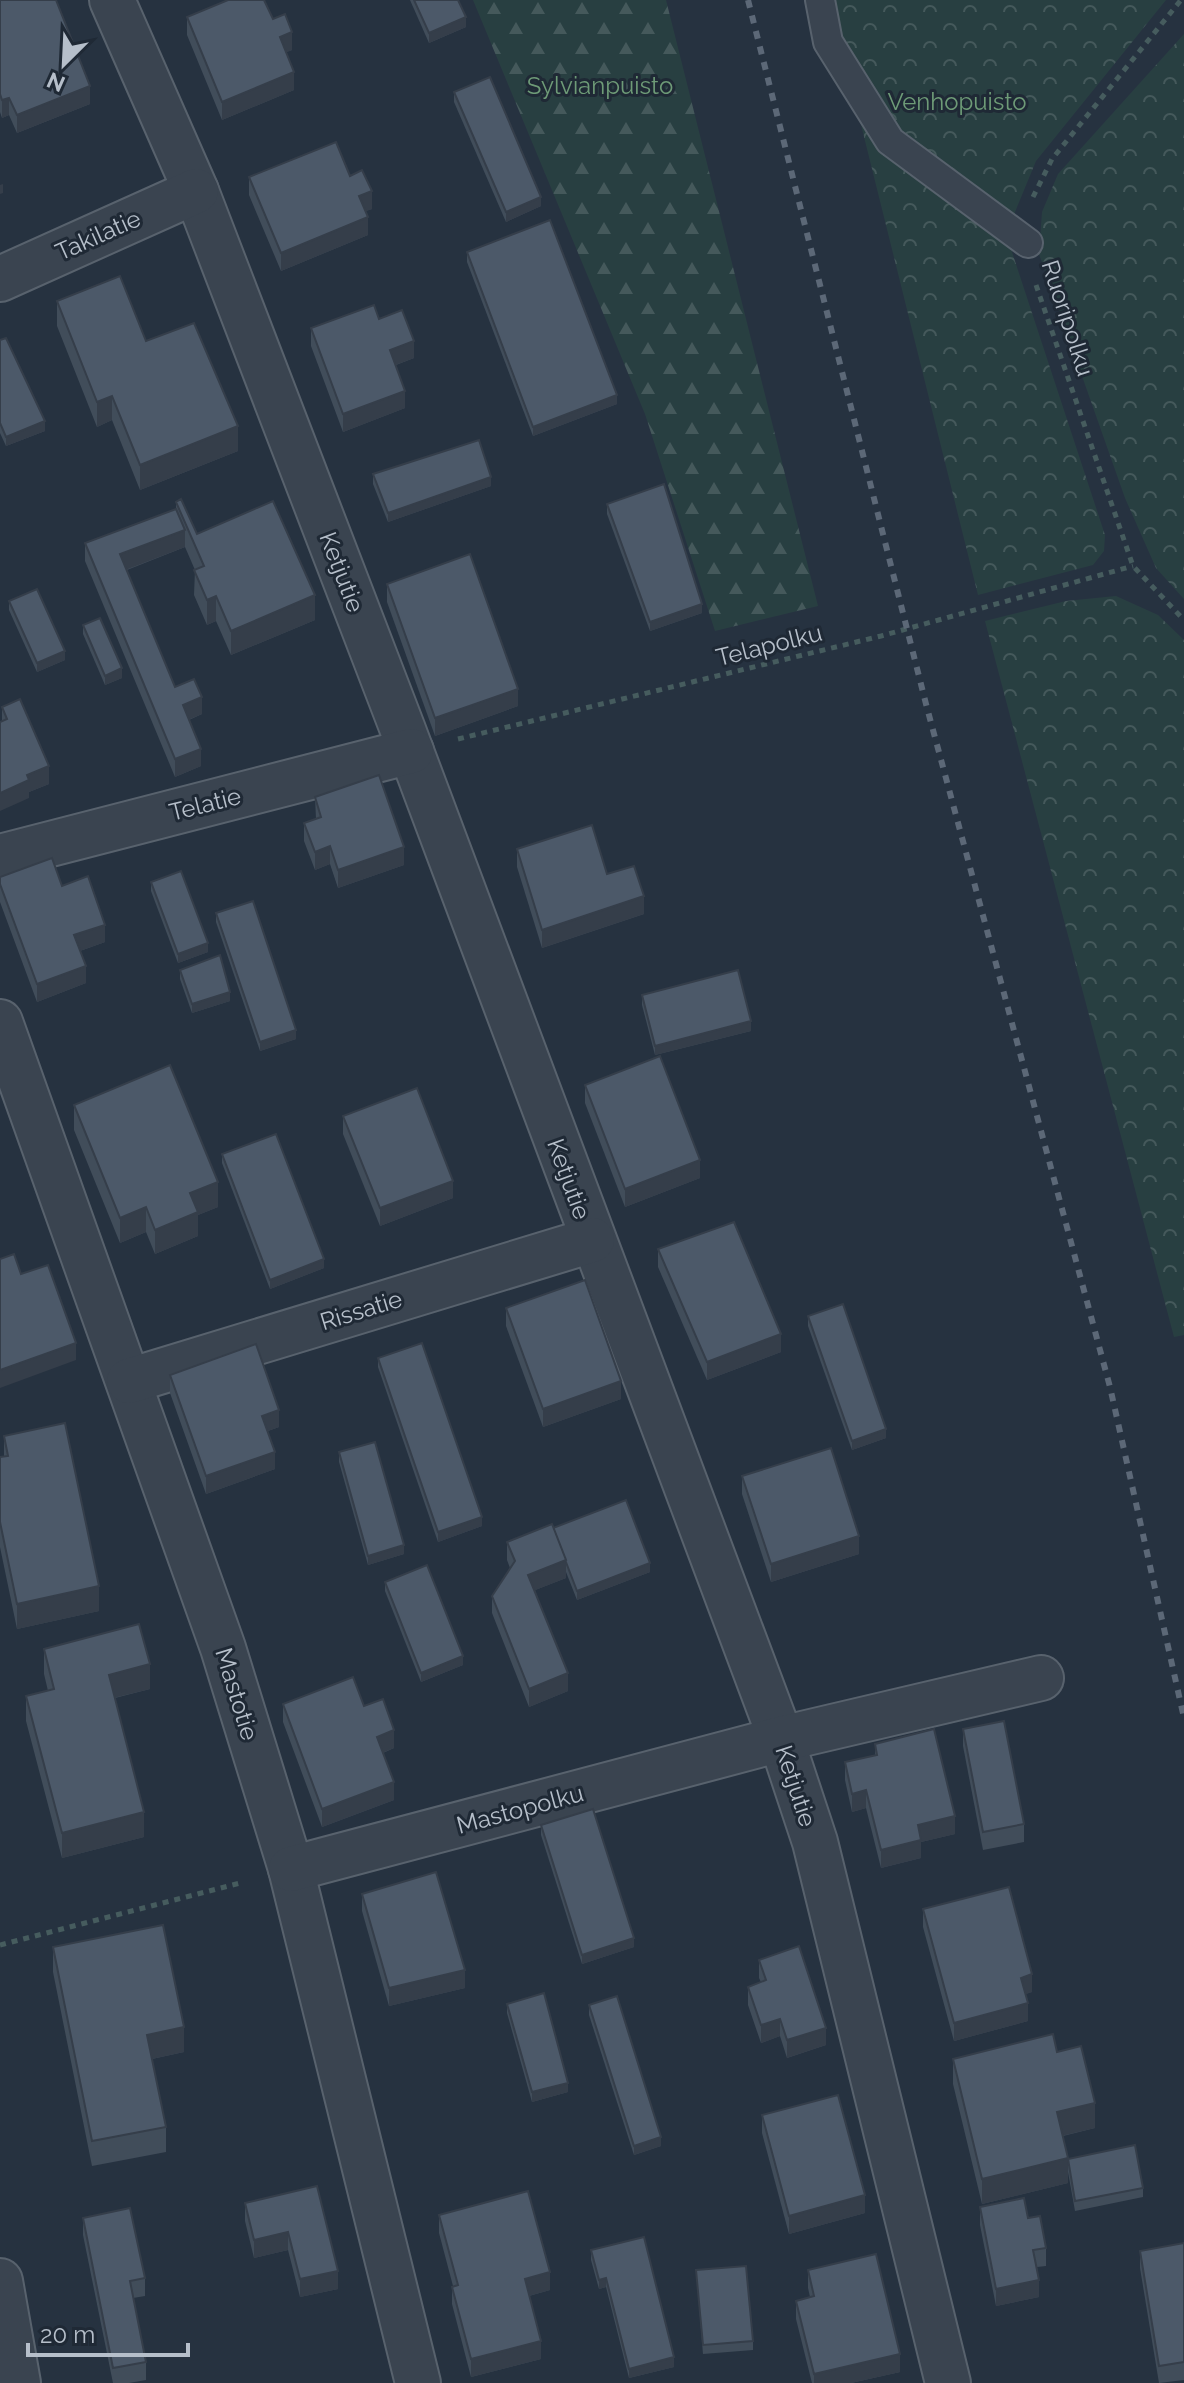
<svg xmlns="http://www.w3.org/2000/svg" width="1184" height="2383" font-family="Raleway,sans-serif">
<defs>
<pattern id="forest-firs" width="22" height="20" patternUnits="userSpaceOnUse" patternTransform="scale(2)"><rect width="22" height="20" fill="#283f41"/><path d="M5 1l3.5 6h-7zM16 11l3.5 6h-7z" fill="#45595b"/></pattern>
<pattern id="park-crowns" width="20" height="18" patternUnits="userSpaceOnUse" patternTransform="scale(2)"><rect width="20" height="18" fill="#283f41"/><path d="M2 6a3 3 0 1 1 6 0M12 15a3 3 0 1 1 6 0" fill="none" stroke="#45595b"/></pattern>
</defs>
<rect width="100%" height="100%" fill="#263240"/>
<path fill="url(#forest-firs)" d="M473 0H666L818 606 715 631 645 414Z"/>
<g fill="url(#park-crowns)">
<path d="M830 0H1166L1036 161 1015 212 1012 252 1105 535 1104 551 1093 565 978 595Z"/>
<path d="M1184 34V599L1156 568 1125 498 1039 254 1042 212 1058 174Z"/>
<path d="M1116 596 1158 615 1184 640V1335L1174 1337 985 621 1066 601Z"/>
</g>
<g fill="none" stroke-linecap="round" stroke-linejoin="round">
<g stroke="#58626d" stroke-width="32">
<path id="service" d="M820 0 828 42 890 141 1028 243"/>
</g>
<g stroke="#58626d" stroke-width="48">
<g id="minor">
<path d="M112 0 196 191 403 730 781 1739 815 1842 948 2383"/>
<path d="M0 279 196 191"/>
<path d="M0 857 411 751"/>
<path d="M0 1022 223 1648 291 1869 418 2383"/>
<path d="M129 1381 592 1240"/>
<path d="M291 1869 781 1739 1041 1678"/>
</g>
</g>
<g stroke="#58626d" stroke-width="48">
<path id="tertiary" d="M0 2281 18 2383"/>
</g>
<g stroke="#465c5e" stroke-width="5" stroke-dasharray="6 6" stroke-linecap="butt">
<path d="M1033 197 1052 159 1181 0"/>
<path d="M1036 285 1133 566 1184 620"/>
<path d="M458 739 881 636 1133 566"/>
<path d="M0 1945 244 1882"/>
</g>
<use href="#service" stroke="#3a4450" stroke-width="28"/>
<use href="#minor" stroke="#3a4450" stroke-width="44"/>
<use href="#tertiary" stroke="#3a4450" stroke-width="44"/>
<path stroke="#5c6877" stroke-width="6" stroke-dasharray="8 8" stroke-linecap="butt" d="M748 0 926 704 1110 1387 1184 1718"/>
</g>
<g fill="#414d5a">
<path d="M0 0 90 104 17 133 9 115 2 118 0 112Z"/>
<path d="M410 0H458L466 27 429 43Z"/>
<path d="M187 17 273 19 292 50 286 52 294 90 222 120 187 35Z"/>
<path d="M454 92 541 206 506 222 454 102Z"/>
<path d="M350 176 372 209 365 211 368 235 281 271 249 195V177Z"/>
<path d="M467 252 617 404 533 436 467 262Z"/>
<path d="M57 301 238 451 140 490 112 420 97 427 57 326Z"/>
<path d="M379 319 414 358 396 365 405 408 343 432 311 346V328Z"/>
<path d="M0 340 45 431 6 446 0 433Z"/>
<path d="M373 474 491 486 388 522 373 484Z"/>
<path d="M176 502 197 534 315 620 231 655 216 621 207 625 194 595 195 570 185 547 127 570 175 687 202 714 189 720 201 766 175 777 85 561V543L176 509Z"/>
<path d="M607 504 702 613 650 631 607 514Z"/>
<path d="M387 584 518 706 435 736 387 602Z"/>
<path d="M9 601 65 660 37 672 9 610Z"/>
<path d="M83 625 122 678 105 685 83 634Z"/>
<path d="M2 707 49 784 29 792V798L2 721Z"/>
<path d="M315 797 404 865 338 888 330 864 315 870 304 841V823L316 819Z"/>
<path d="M517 849 607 874 644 914 542 948 517 867Z"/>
<path d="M0 877 62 886 105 942 80 951 86 983 37 1002 0 902Z"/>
<path d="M151 882 208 952 178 963 151 891Z"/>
<path d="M216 913 296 1039 260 1051 216 922Z"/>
<path d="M180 970 230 1001 192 1013 180 979Z"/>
<path d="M642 995 751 1031 655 1055 642 1005Z"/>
<path d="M585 1085 700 1178 625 1207 585 1103Z"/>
<path d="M74 1105 218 1207 198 1215V1236L155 1254 146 1232 120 1243 74 1130Z"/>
<path d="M343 1116 453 1198 380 1226 343 1134Z"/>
<path d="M222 1154 324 1268 270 1289 222 1163Z"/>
<path d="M658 1249 781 1352 707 1380 658 1267Z"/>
<path d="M506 1308 621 1399 543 1427 506 1326Z"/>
<path d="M808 1316 886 1438 852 1450 808 1326Z"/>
<path d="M378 1358 482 1526 438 1542 378 1367Z"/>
<path d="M170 1375 279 1427 268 1431 275 1469 206 1494 170 1393Z"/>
<path d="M4 1436 99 1611 17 1629 0 1547V1457L4 1456Z"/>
<path d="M339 1452 404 1554 368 1565 339 1462Z"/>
<path d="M742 1476 859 1554 771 1582 742 1494Z"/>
<path d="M553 1528 650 1572 577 1600 566 1572V1578L535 1590 568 1691 529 1707 492 1613V1596L510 1568 507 1560V1542Z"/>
<path d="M385 1582 463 1665 421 1682 385 1591Z"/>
<path d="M44 1649 150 1689 115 1698 144 1837 62 1858 26 1721V1696L48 1691 44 1674Z"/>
<path d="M283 1704 364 1706 394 1748 383 1753 394 1800 322 1827 283 1722Z"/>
<path d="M963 1729 1024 1824V1842L983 1850 963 1746Z"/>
<path d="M875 1744 955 1834 921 1842V1858L881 1868 866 1808 852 1812 845 1780V1762L875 1755Z"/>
<path d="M541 1825 634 1947 582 1964 541 1835Z"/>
<path d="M362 1894 465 1988 389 2006 362 1911Z"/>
<path d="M923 1909 1032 1992 1025 1994 1028 2021 954 2041 923 1927Z"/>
<path d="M53 1947 184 2052 152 2059 166 2127V2152L92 2166 53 1972Z"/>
<path d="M759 1960 826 2045 787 2058 780 2036 761 2043 748 2005V1987L761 1982 759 1978Z"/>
<path d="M507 2004 568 2092 532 2102 507 2013Z"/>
<path d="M589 2005 661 2146 634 2155 589 2015Z"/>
<path d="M1057 2052 1095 2128 1063 2136 1068 2159 1143 2188V2197L1075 2211 1068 2172V2183L982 2204 953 2084V2059Z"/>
<path d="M762 2115 865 2213 789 2234 762 2133Z"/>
<path d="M317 2186 338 2289 300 2297 288 2250 254 2258 245 2221V2203Z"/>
<path d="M980 2207 1028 2218 1046 2248V2266L1037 2267 1039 2297 996 2306 980 2225Z"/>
<path d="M439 2215 550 2290 529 2296 541 2359 471 2377 452 2304V2287L453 2286 439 2233Z"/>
<path d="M83 2218 145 2278V2296L133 2298 146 2362V2380L129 2383H113L83 2235Z"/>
<path d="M1184 2243V2380L1159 2383 1140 2268V2251Z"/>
<path d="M591 2250 674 2367 629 2378 606 2287 599 2289 591 2260Z"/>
<path d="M696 2270 753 2341V2350L703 2354Z"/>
<path d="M808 2270 900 2372 851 2383H812L796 2319V2301L810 2297 808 2288Z"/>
</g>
<g fill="#353e4a">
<path d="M466 17V27L429 43V33Z"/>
<path d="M292 32V50L280 55V37Z"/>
<path d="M294 72V90L222 120V102Z"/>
<path d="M90 86V104L17 133V115Z"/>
<path d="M9 98V115L2 118V100Z"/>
<path d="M3 184V193L0 194V185Z"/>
<path d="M372 191V209L359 214V196Z"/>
<path d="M541 197V206L506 222V212Z"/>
<path d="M368 217V235L281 271V253Z"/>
<path d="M414 341V358L390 367V350Z"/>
<path d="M405 391V408L343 432V414Z"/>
<path d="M617 395V404L533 436V427Z"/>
<path d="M112 396V420L97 427V402Z"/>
<path d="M45 421V431L6 446V437Z"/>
<path d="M238 426V451L140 490V465Z"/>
<path d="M491 477V486L388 522V513Z"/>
<path d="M185 530V547L120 572V554Z"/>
<path d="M315 595V620L231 655V631Z"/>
<path d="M216 596V621L207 625V600Z"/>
<path d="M702 604V613L650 631V622Z"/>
<path d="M65 651V660L37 672V663Z"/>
<path d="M122 668V678L105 685V676Z"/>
<path d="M518 689V706L435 736V718Z"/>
<path d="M202 697V714L183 722V705Z"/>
<path d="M201 749V766L175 777V759Z"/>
<path d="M49 766V784L29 792V798L0 811V793L27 775Z"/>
<path d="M330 846V864L315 870V852Z"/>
<path d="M404 847V865L338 888V870Z"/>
<path d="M644 896V914L542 948V930Z"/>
<path d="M105 925V942L74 953V935Z"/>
<path d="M208 943V952L178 963V954Z"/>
<path d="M86 966V983L37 1002V984Z"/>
<path d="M230 992V1001L192 1013V1004Z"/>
<path d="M751 1021V1031L655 1055V1046Z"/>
<path d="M296 1030V1039L260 1051V1042Z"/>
<path d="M700 1160V1178L625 1207V1189Z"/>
<path d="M453 1181V1198L380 1226V1208Z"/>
<path d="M218 1182V1207L198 1215V1236L155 1254V1230L190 1193Z"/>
<path d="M146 1207V1232L120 1243V1218Z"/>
<path d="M324 1259V1268L270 1289V1280Z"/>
<path d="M781 1334V1352L707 1380V1362Z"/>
<path d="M76 1343V1360L0 1388V1370Z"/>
<path d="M621 1381V1399L543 1427V1409Z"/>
<path d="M279 1410V1427L262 1433V1416Z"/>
<path d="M886 1429V1438L852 1450V1441Z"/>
<path d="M275 1452V1469L206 1494V1476Z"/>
<path d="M482 1517V1526L438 1542V1532Z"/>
<path d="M859 1536V1554L771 1582V1564Z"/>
<path d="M404 1545V1554L368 1565V1556Z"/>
<path d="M566 1560V1578L528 1593V1575Z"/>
<path d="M650 1563V1572L577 1600V1591Z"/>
<path d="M99 1586V1611L17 1629V1604Z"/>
<path d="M463 1656V1665L421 1682V1673Z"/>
<path d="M150 1664V1689L109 1699V1675Z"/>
<path d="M568 1673V1691L529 1707V1689Z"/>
<path d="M394 1730V1748L377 1755V1737Z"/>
<path d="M394 1782V1800L322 1827V1809Z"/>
<path d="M866 1790V1808L852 1812V1794Z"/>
<path d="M144 1812V1837L62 1858V1833Z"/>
<path d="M955 1816V1834L921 1842V1858L881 1868V1850L918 1825Z"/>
<path d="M634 1938V1947L582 1964V1955Z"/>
<path d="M465 1970V1988L389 2006V1988Z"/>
<path d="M1032 1974V1992L1021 1996V1978Z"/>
<path d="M1028 2003V2021L954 2041V2023Z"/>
<path d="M780 2019V2036L761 2043V2025Z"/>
<path d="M184 2027V2052L147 2060V2035Z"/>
<path d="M826 2028V2045L787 2058V2040Z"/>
<path d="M568 2083V2092L532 2102V2092Z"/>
<path d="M1095 2103V2128L1057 2137V2112Z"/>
<path d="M661 2137V2146L634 2155V2146Z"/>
<path d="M1068 2158V2183L982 2204V2179Z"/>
<path d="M865 2195V2213L789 2234V2216Z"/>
<path d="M288 2232V2250L254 2258V2240Z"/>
<path d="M338 2271V2289L300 2297V2279Z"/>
<path d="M550 2272V2290L525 2297V2279Z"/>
<path d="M606 2278V2287L599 2289V2280Z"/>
<path d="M1039 2280V2297L996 2306V2289Z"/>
<path d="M541 2341V2359L471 2377V2359Z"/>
<path d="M900 2354V2372L851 2383H814V2374Z"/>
<path d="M674 2357V2367L629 2378V2369Z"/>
</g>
<g fill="#4c5969" stroke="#353e4a" stroke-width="2">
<path d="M0 0H56L90 86 17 115 9 98 2 100 0 94Z"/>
<path d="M228 0H264L273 19 285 14 292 32 280 37 294 72 222 102 187 17Z"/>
<path d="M414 0H458L466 17 429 33Z"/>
<path d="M490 77 541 197 506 212 454 92Z"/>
<path d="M336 142 350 176 362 170 372 191 359 196 368 217 281 253 249 177Z"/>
<path d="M550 220 617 395 533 427 467 252Z"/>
<path d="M120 276 146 341 194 323 238 426 140 465 112 396 97 402 57 301Z"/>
<path d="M374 305 379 319 402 310 414 341 390 350 405 391 343 414 311 328Z"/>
<path d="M6 338 45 421 6 437 0 423V340Z"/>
<path d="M479 440 491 477 388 513 373 474Z"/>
<path d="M664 484 702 604 650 622 607 504Z"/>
<path d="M181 499 197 534 273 501 315 595 231 631 216 596 207 600 194 570 204 566 176 502Z"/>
<path d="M176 509 185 530 120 554 175 687 194 679 202 697 183 705 201 749 175 759 85 543Z"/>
<path d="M470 554 518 689 435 718 387 584Z"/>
<path d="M37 589 65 651 37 663 9 601Z"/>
<path d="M100 618 122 668 105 676 83 625Z"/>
<path d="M20 699 49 766 27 775 29 780 0 793V722L7 719 2 707Z"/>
<path d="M379 775 404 847 338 870 330 846 315 852 304 823 321 817 315 797Z"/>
<path d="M592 825 607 874 634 866 644 896 542 930 517 849Z"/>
<path d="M52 858 62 886 88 876 105 925 74 935 86 966 37 984 0 884V877Z"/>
<path d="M181 871 208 943 178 954 151 882Z"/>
<path d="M253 901 296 1030 260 1042 216 913Z"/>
<path d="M220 955 230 992 192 1004 180 970Z"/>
<path d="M738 970 751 1021 655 1046 642 995Z"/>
<path d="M660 1056 700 1160 625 1189 585 1085Z"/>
<path d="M170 1065 218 1182 190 1193 198 1212 155 1230 146 1207 120 1218 74 1105Z"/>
<path d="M417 1088 453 1181 380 1208 343 1116Z"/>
<path d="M276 1134 324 1259 270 1280 222 1154Z"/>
<path d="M734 1222 781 1334 707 1362 658 1249Z"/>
<path d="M14 1254 21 1274 48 1265 76 1343 0 1370V1259Z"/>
<path d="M585 1280 621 1381 543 1409 506 1308Z"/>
<path d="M843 1304 886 1429 852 1441 808 1316Z"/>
<path d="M422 1343 482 1517 438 1532 378 1358Z"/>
<path d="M256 1344 279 1410 262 1416 275 1452 206 1476 170 1375Z"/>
<path d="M65 1423 99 1586 17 1604 0 1522V1457L8 1456 4 1436Z"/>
<path d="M375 1442 404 1545 368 1556 339 1452Z"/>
<path d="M831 1448 859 1536 771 1564 742 1476Z"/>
<path d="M626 1500 650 1563 577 1591 553 1528Z"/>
<path d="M552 1524 566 1560 528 1575 568 1673 529 1689 492 1596 515 1561 507 1542Z"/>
<path d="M427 1565 463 1656 421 1673 385 1582Z"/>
<path d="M139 1624 150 1664 109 1675 144 1812 62 1833 26 1696 54 1689 44 1649Z"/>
<path d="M353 1677 364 1706 383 1699 394 1730 377 1737 394 1782 322 1809 283 1704Z"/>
<path d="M1004 1721 1024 1824 983 1832 963 1729Z"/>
<path d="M934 1729 955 1816 918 1825 921 1840 881 1850 866 1790 852 1794 845 1762 877 1755 875 1744Z"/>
<path d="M593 1809 634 1938 582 1955 541 1825Z"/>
<path d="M436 1872 465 1970 389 1988 362 1894Z"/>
<path d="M1009 1887 1032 1974 1021 1978 1028 2003 954 2023 923 1909Z"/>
<path d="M163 1925 184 2027 147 2035 166 2127 92 2141 53 1947Z"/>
<path d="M799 1946 826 2028 787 2040 780 2019 761 2025 748 1987 766 1980 759 1960Z"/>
<path d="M544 1993 568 2083 532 2092 507 2004Z"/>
<path d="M617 1996 661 2137 634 2146 589 2005Z"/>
<path d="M1053 2034 1057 2052 1081 2046 1095 2103 1057 2112 1068 2158 982 2179 953 2059Z"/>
<path d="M838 2095 865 2195 789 2216 762 2115Z"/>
<path d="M1135 2145 1143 2188 1075 2201 1068 2159Z"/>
<path d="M317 2186 338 2271 300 2279 288 2232 254 2240 245 2203Z"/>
<path d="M528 2191 550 2272 525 2279 541 2341 471 2359 452 2287 458 2285 439 2215Z"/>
<path d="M1024 2198 1028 2218 1040 2216 1046 2248 1033 2250 1039 2280 996 2289 980 2207Z"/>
<path d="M130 2208 145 2278 130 2281 146 2362 113 2368 83 2218Z"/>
<path d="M644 2237 674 2357 629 2369 606 2278 599 2280 591 2250Z"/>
<path d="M1184 2243V2362L1159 2366 1140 2251Z"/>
<path d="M876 2254 900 2354 814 2374 796 2301 814 2296 808 2270Z"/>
<path d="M746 2266 753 2341 703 2345 696 2270Z"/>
</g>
<g text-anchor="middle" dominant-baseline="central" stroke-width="6" stroke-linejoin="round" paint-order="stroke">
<g font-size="24" fill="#6e9b77" stroke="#1f2935">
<text x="600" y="85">Sylvianpuisto</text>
<text x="957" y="101">Venhopuisto</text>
</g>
<g font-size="24" fill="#b6bfca" stroke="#1f2935">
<text transform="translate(98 235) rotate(-24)">Takilatie</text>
<text transform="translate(1068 318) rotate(72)">Ruoripolku</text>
<text transform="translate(342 572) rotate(69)">Ketjutie</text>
<text transform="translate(769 645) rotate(-14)">Telapolku</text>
<text transform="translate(205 804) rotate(-14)">Telatie</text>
<text transform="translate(569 1179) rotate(70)">Ketjutie</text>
<text transform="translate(361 1310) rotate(-17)">Rissatie</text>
<text transform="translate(237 1694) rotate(73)">Mastotie</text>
<text transform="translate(796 1786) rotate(72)">Ketjutie</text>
<text transform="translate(520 1809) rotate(-15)">Mastopolku</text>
</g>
</g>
<g transform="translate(64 64) rotate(204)" stroke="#1f2935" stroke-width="6" paint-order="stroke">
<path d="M0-6L14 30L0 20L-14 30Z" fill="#b6bfca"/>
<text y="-12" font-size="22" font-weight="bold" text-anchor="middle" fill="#b6bfca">N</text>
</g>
<path d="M28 2343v12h160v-12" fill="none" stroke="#b6bfca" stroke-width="4"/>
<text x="40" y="2343" font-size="24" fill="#b6bfca" stroke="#1f2935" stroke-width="6" paint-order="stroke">20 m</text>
</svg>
